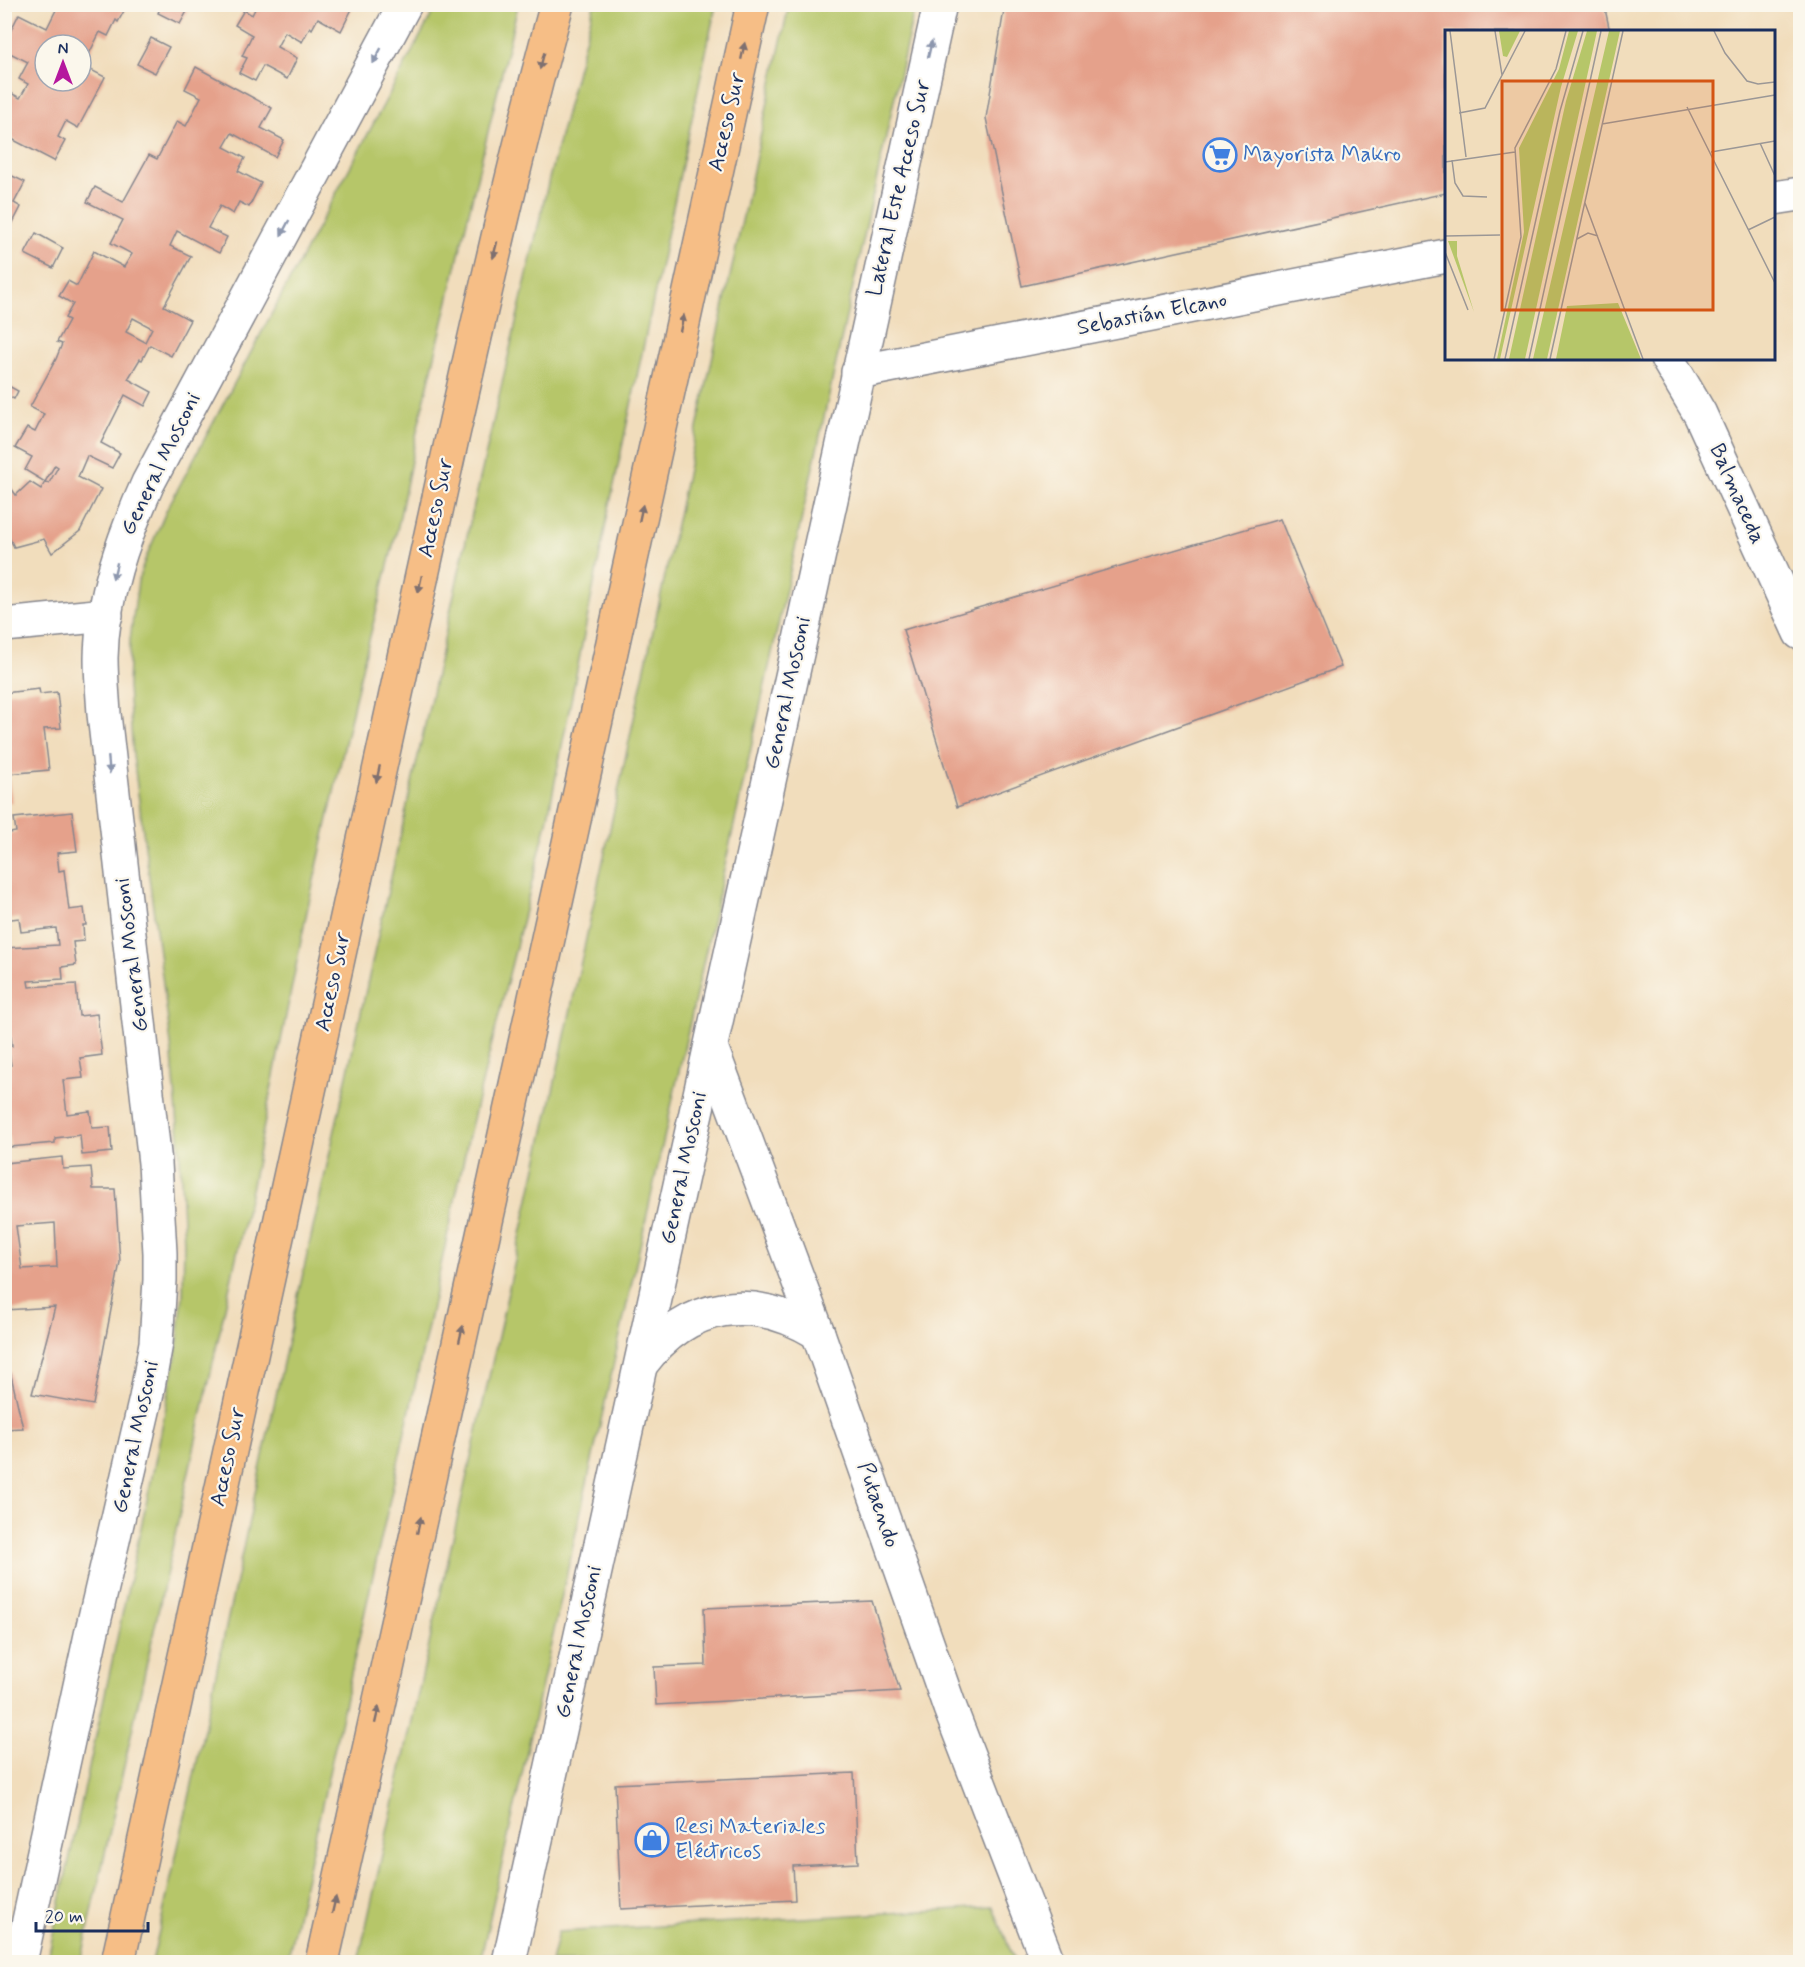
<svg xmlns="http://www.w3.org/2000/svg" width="1805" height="1967" font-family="Mynerve,sans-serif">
<rect width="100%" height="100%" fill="#fbf7ec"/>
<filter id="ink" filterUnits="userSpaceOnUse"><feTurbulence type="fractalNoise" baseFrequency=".0167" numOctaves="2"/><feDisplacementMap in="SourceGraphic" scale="12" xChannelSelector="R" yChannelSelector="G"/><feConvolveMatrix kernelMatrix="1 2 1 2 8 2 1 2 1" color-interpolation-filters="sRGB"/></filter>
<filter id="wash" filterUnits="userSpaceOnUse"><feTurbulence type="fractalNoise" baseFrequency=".008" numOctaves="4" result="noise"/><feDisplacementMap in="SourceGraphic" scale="24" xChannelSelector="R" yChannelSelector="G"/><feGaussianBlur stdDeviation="1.35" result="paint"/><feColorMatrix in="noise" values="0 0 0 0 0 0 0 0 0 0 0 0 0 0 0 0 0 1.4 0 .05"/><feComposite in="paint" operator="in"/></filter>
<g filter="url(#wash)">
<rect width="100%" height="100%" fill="#f1ddbc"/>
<g fill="#b6c669" stroke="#687a64" stroke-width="1.5">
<path d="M437 5H518L416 436 398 526 363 664 307 911 252 1185 81 1962H47L153 1472 176 1356 183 1295 184 1243 179 1137 171 1044 133 755 128 687 130 640 138 581 145 560 167 509Z"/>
<path d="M594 5H716L608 513 547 822 469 1135 412 1400 287 1962H152L188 1803 285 1354 471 518 549 179Z"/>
<path d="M789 5H915L740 798 480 1962H358L551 1100Z"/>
<path d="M993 1907 1015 1962H551L558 1932Z"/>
</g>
<g id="blocks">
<g fill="#e5a18b" fill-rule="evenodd">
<path d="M59 4H122L126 7 118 22 116 20 108 36 100 32 83 66 105 77 78 128 66 121 58 137 65 141 54 161 4 135V114L6 110 4 106 11 93 20 98 28 84 19 79 28 62 4 50V44L19 14 47 28ZM45 45H81V81H45Z"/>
<path d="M162 4H191L180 24 158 13Z"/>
<path d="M247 4H320L323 6 324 4 354 5 341 31 318 18 312 29 310 27 302 42 285 32 277 47 297 58 287 79 263 66 255 81 239 73 247 58 242 56 252 35 235 25 244 10 252 15 255 9Z"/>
<path d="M1005 4H1604L1610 32H1446V193L1022 286 986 118Z"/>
<path d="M151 38 169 47 155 73 137 64Z"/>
<path d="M196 67 272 108 261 128 284 140 275 157 232 133 224 147 245 158 238 171 261 183 249 207 239 202 233 214 220 206 208 228 227 237 219 253 177 231 170 246 191 256 164 306 190 320 171 356 150 345 142 360 140 359 128 379 152 392 145 406 125 395 101 443 120 453 112 468 87 456 78 477 101 489 80 531 52 553 44 539 14 547 6 531 8 542 4 543V478L16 495 30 482 41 489 45 482 49 483 58 467 55 465 45 482 25 470 32 457 15 448 27 428 35 432 44 414 30 407 56 359 62 344 57 342 69 320 65 318 73 304 59 296 68 281 77 286 94 251 124 267 132 254 111 243 123 220 87 202 95 187 123 202 149 155 157 159 177 121 186 126 201 97 185 89ZM133 318 152 328 145 342 126 332Z"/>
<path d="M4 172 25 182 14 203 21 207 4 240Z"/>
<path d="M36 233 63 248 53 268 25 254Z"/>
<path d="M5 384 18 391 14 399 8 396 4 399Z"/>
<path d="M1280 519 1341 667 957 807 903 630Z"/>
<path d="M39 689 40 694 57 692 61 728 44 729 49 770 8 774 12 802H4V693Z"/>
<path d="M72 812 77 851 57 853 59 871 64 870 69 910 84 908 86 925H83L84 941 73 942 76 965 62 967 63 979 28 981 29 987 76 984 79 1016 97 1014 102 1055 80 1058 83 1078 63 1080 67 1114 90 1111 92 1128 110 1127 112 1152 82 1155 80 1135 55 1138V1143L10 1147 4 1100V1066L11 1065 8 1046H12L11 1036 4 1037V948L58 945 56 928 21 932 19 918 4 920V834L16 832 14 818Z"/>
<path d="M62 1157 63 1169 91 1167 93 1189H115L120 1262 93 1405 32 1394 55 1307 5 1310V1163ZM55 1223 57 1267 22 1269 16 1226Z"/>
<path d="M10 1371 23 1428 4 1429V1372Z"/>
<path d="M872 1601 900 1691 656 1705 654 1667 706 1665 704 1608Z"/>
<path d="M854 1773 858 1863 793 1866 795 1900 621 1909 615 1784Z"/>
</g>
</g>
</g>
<g filter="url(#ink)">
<use href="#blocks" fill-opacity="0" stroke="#86868d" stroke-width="1.5"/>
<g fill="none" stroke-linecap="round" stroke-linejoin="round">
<g stroke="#86868d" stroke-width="36">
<g id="minor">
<path d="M1774 198 1800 194"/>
<path d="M1667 358 1700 414 1800 633"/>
<path d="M858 372 1446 256"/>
<path d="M4 625 106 615"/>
<path d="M711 1047 818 1333 950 1708 1048 1962"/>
<path d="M642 1363C689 1301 753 1293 818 1333"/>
<path d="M20 1962 91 1635 146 1398 156 1343 160 1280V1253L155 1163 104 714C103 696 101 677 101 658 102 597 123 539 148 483L405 4"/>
<path d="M509 1962 940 4"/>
</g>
</g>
<g stroke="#86868d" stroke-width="36">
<g id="highway">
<path d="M118 1962 451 443C484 296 517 149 557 4"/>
<path d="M322 1962 474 1276 753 4"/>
</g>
</g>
<use href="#minor" stroke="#fff" stroke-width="33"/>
<use href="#highway" stroke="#f6be86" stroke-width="33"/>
</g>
<defs><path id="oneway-solid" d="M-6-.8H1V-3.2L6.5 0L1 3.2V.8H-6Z" transform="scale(1.5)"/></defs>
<g fill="#8d97ae">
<use href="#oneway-solid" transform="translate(930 49) rotate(-77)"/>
<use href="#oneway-solid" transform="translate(377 56) rotate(118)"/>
<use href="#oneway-solid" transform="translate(285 228) rotate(118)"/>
<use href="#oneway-solid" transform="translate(115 571) rotate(104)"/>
<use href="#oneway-solid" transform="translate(109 765) rotate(85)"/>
</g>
<g fill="#7e6f70">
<use href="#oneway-solid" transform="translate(743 51) rotate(-78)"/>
<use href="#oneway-solid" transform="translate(542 61) rotate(105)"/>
<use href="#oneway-solid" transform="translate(495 250) rotate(104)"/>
<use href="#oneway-solid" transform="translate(682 323) rotate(-77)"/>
<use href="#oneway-solid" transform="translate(641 513) rotate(-78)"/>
<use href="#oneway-solid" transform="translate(420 584) rotate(102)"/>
<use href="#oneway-solid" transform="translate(378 774) rotate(102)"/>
<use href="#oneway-solid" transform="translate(461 1334) rotate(-77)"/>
<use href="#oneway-solid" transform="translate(419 1525) rotate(-77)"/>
<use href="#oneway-solid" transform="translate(377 1715) rotate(-77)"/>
<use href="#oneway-solid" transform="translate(334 1905) rotate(-77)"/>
</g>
</g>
<defs>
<g id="supermarket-ring" transform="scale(1.725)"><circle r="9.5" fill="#fbf7ec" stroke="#3f7fe0" stroke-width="1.5"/><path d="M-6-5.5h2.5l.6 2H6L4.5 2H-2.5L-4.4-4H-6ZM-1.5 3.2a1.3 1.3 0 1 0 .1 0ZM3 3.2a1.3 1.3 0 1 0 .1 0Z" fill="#3f7fe0"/></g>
<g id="shop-ring" transform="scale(1.725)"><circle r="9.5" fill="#fbf7ec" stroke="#3f7fe0" stroke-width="1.5"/><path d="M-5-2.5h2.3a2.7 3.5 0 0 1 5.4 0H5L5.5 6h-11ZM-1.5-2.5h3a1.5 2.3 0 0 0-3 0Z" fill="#3f7fe0"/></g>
</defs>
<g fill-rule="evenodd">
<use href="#supermarket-ring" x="1220" y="155"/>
<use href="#shop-ring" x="652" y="1840"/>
</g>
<g text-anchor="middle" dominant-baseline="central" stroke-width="4.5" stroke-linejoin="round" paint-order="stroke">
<g font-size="22" fill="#1b2f5e" stroke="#fbf7ec">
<text transform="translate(727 122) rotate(-77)">Acceso Sur</text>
<text transform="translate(899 188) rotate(-77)">Lateral Este Acceso Sur</text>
<text transform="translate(1152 314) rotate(-11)">Sebastián Elcano</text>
<text transform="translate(161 464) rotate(-64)">General Mosconi</text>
<text transform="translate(1737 494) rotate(66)">Balmaceda</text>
<text transform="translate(436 508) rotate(-78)">Acceso Sur</text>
<text transform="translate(788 693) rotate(-78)">General Mosconi</text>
<text transform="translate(132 955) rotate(-97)">General Mosconi</text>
<text transform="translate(333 982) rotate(-78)">Acceso Sur</text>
<text transform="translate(684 1168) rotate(-78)">General Mosconi</text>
<text transform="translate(136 1437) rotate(-78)">General Mosconi</text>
<text transform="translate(228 1457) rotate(-78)">Acceso Sur</text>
<text transform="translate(878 1505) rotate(71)">Putaendo</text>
<text transform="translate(579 1642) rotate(-78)">General Mosconi</text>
</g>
<g font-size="22" fill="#366cbe" stroke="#fbf7ec" text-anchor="start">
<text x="1243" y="155">Mayorista Makro</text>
<text x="675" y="1827">Resi Materiales<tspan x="675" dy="25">Eléctricos</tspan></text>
</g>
</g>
<g transform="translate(1445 30)">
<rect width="330" height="330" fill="#f1ddbc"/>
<path d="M54 1H75L62 27 58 26ZM124 1H133L116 57 55 329H52L79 202 74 118 114 39ZM142 1H152L80 329H64L121 71ZM164 1H175L102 329H88ZM3 211H12V226L29 282ZM173 273 196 329H111L122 276Z" fill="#b6c669"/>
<path fill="none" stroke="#9b9796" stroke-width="1.5" d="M5 1 21 127M50 1 57 45M269 1 280 23 302 51 313 54 330 52M242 77 330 253M14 83 40 78 80 1M157 94 330 65M315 113 330 146M266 122 330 111M7 130 10 153 18 166 42 167M0 132 70 122M140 173 198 329M303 200 330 187M0 206 55 205M132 209 143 203 153 206M0 222 23 280M49 329 76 207 70 118 111 39 121 1M60 329 115 81 138 1M84 329 156 1M105 329 178 1"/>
<path fill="#d45514" fill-opacity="0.15" stroke="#d45514" stroke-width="3" d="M57 51H268V280H57Z"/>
<rect width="330" height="330" fill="none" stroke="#1b2f5e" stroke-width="3"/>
</g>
<rect width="1805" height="1967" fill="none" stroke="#fbf7ec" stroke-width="24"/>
<g transform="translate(63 63)"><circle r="28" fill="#fbf7ec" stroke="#a1a7b3" stroke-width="1.5"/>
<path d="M0-4.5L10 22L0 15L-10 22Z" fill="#b5179e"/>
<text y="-9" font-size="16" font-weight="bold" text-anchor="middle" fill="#1b2f5e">N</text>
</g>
<path d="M36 1922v9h112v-9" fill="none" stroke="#1b2f5e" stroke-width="3"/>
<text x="45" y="1922" font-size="18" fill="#1b2f5e" stroke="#fbf7ec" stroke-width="4.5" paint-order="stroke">20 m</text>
</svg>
